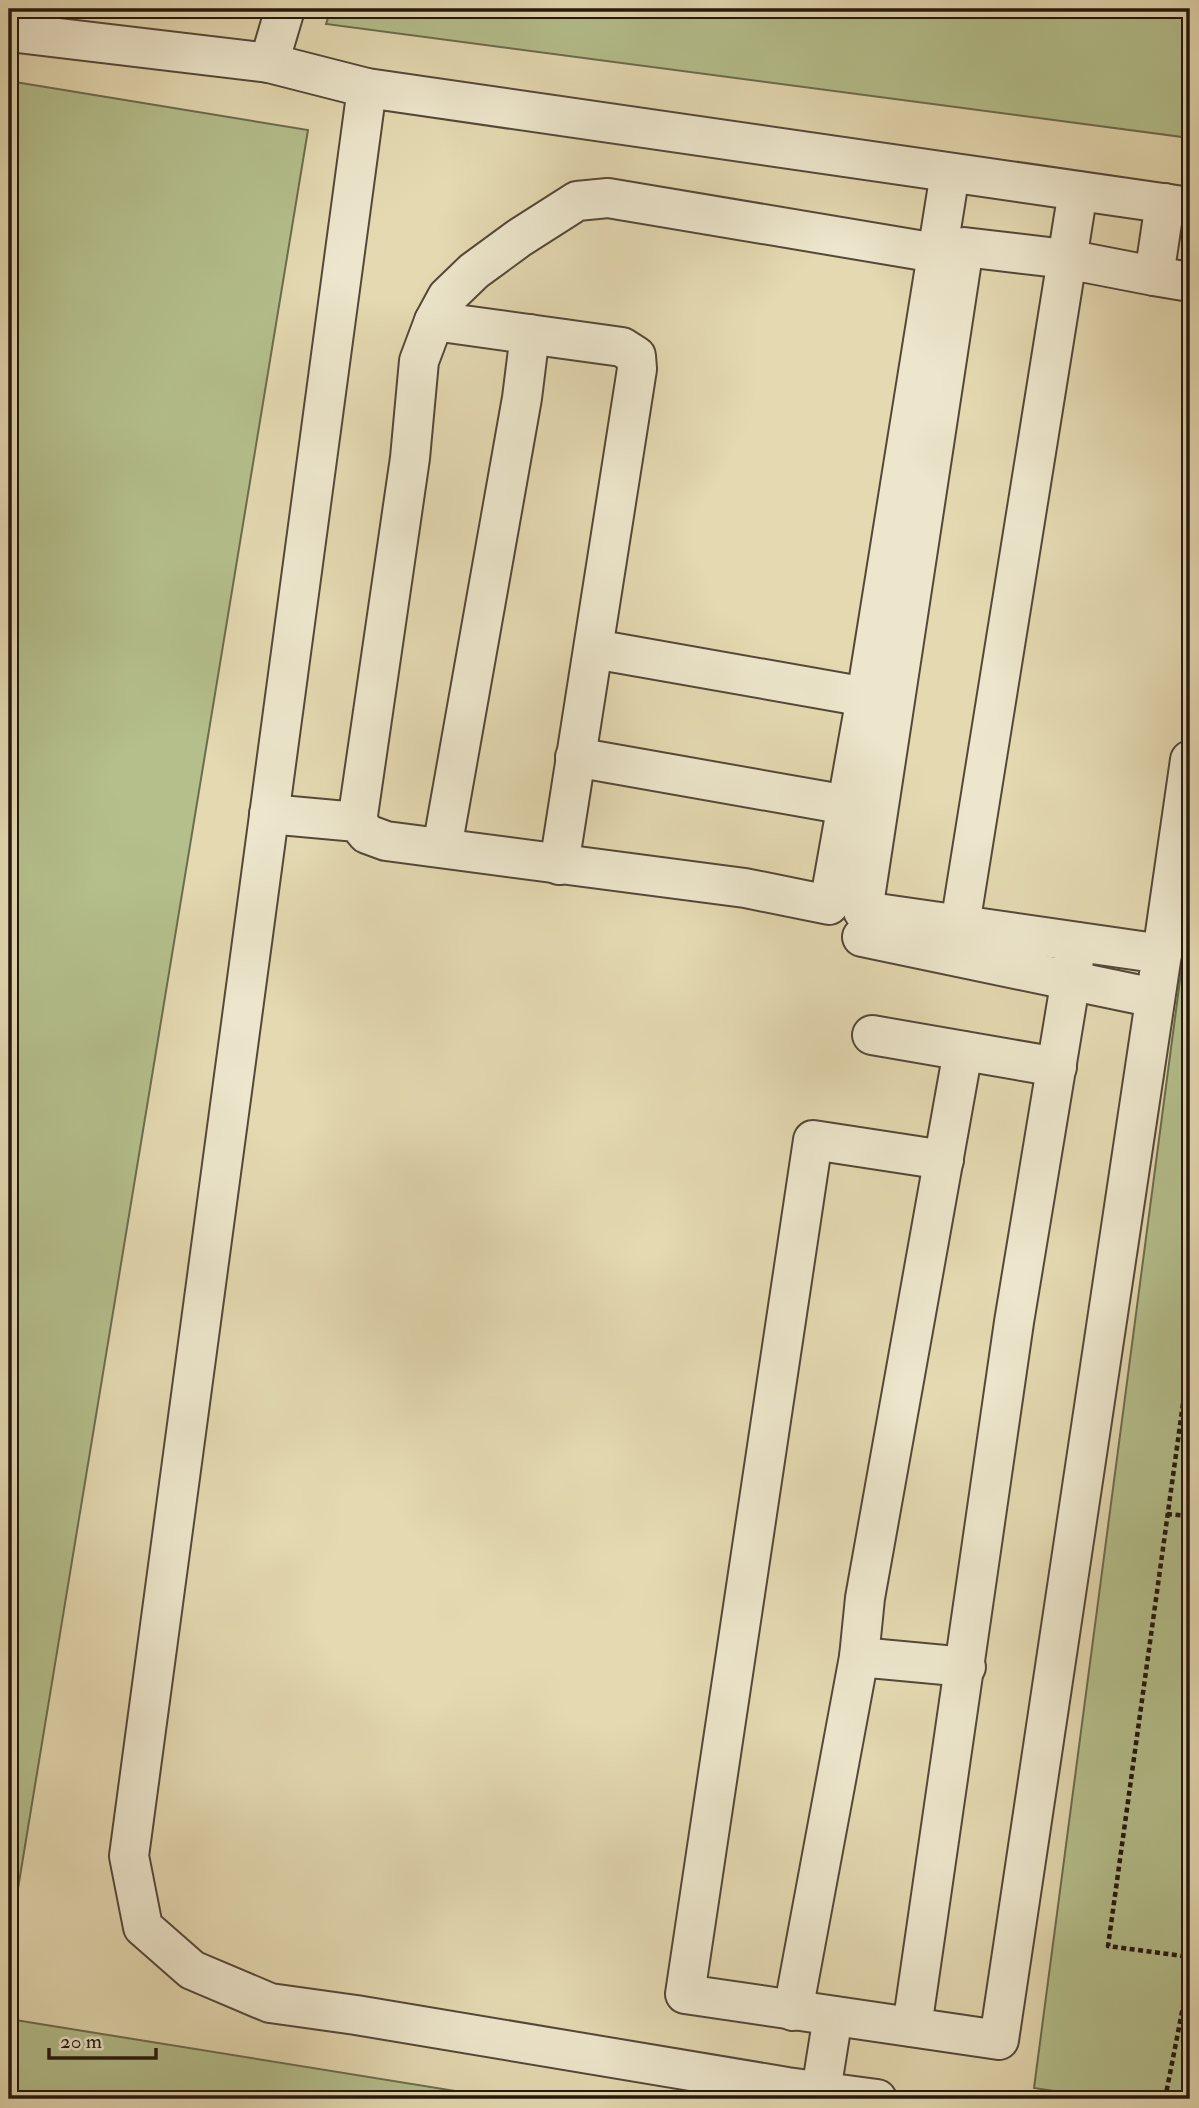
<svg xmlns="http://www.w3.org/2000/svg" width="1199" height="2108" font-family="'IM FELL Double Pica',serif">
<rect width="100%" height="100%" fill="#e4d9b1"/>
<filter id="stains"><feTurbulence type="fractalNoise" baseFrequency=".00286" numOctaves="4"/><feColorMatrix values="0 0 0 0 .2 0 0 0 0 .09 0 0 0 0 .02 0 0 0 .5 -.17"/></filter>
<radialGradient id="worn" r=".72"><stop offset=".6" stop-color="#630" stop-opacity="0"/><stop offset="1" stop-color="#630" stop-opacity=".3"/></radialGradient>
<g fill="#b4bf8c" stroke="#6c6c4e" stroke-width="2">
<path d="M331 9H1190V138L326 24Z"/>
<path d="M9 81 308 130 9 1943Z"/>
<path d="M1190 904V2099H1106L1034 2088Z"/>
<path d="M9 2019 493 2097V2099H9Z"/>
</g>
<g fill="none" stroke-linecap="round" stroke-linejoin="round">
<g stroke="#544838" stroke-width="42">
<g id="minor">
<path d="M9 32 269 63 367 88 1190 207"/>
<path d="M269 63 285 9"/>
<path d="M367 88 129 1856 143 1927 192 1970 270 2003 356 2015 787 2087 877 2099"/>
<path d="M1154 276 1190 282"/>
<path d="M434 321 622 347 636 356 637 369 559 865"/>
<path d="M594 649 866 697"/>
<path d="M575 757 847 805"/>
<path d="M269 814 357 822 367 834 386 841 745 888 829 905 866 697 950 173"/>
<path d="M357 822 410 458 419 361 434 321 447 297 474 271 519 238 577 201 608 198 936 253"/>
<path d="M442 848 522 398 530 334"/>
<path d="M960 925 1078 191"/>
<path d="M862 937 1155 998"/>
<path d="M1162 954 1190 760"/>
<path d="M872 1035 1057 1067"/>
<path d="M944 1160 813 1140 685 1994 999 2040 1162 954 863 911 964 247 1066 259 1154 276 1165 203"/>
<path d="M859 1657 966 1667"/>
<path d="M793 2011 859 1657 865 1598 963 1051"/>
<path d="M912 2027 1014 1322 1077 942"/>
<path d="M821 2091 833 2016"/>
</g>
</g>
<g stroke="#24180f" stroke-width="4.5" stroke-dasharray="5 3.5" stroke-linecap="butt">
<path d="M1190 1353 1108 1946 1190 1957"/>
<path d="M1167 1514 1190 1516"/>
<path d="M1165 2099 1190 1971"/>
</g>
<use href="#minor" stroke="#ede6cc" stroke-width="38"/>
</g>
<rect width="1199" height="2108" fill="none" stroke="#e4d9b1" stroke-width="35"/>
<rect x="10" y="10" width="1178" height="2087" fill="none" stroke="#24180f" stroke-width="3.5"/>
<rect x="18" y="18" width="1164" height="2073" fill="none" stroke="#24180f" stroke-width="2"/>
<path d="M49 2048v10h107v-10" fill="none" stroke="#24180f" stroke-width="3.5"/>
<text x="60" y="2048" font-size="21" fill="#24180f" stroke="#ede6cc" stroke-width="5" paint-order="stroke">20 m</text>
<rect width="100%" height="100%" filter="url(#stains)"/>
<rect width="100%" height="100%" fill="url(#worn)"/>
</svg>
